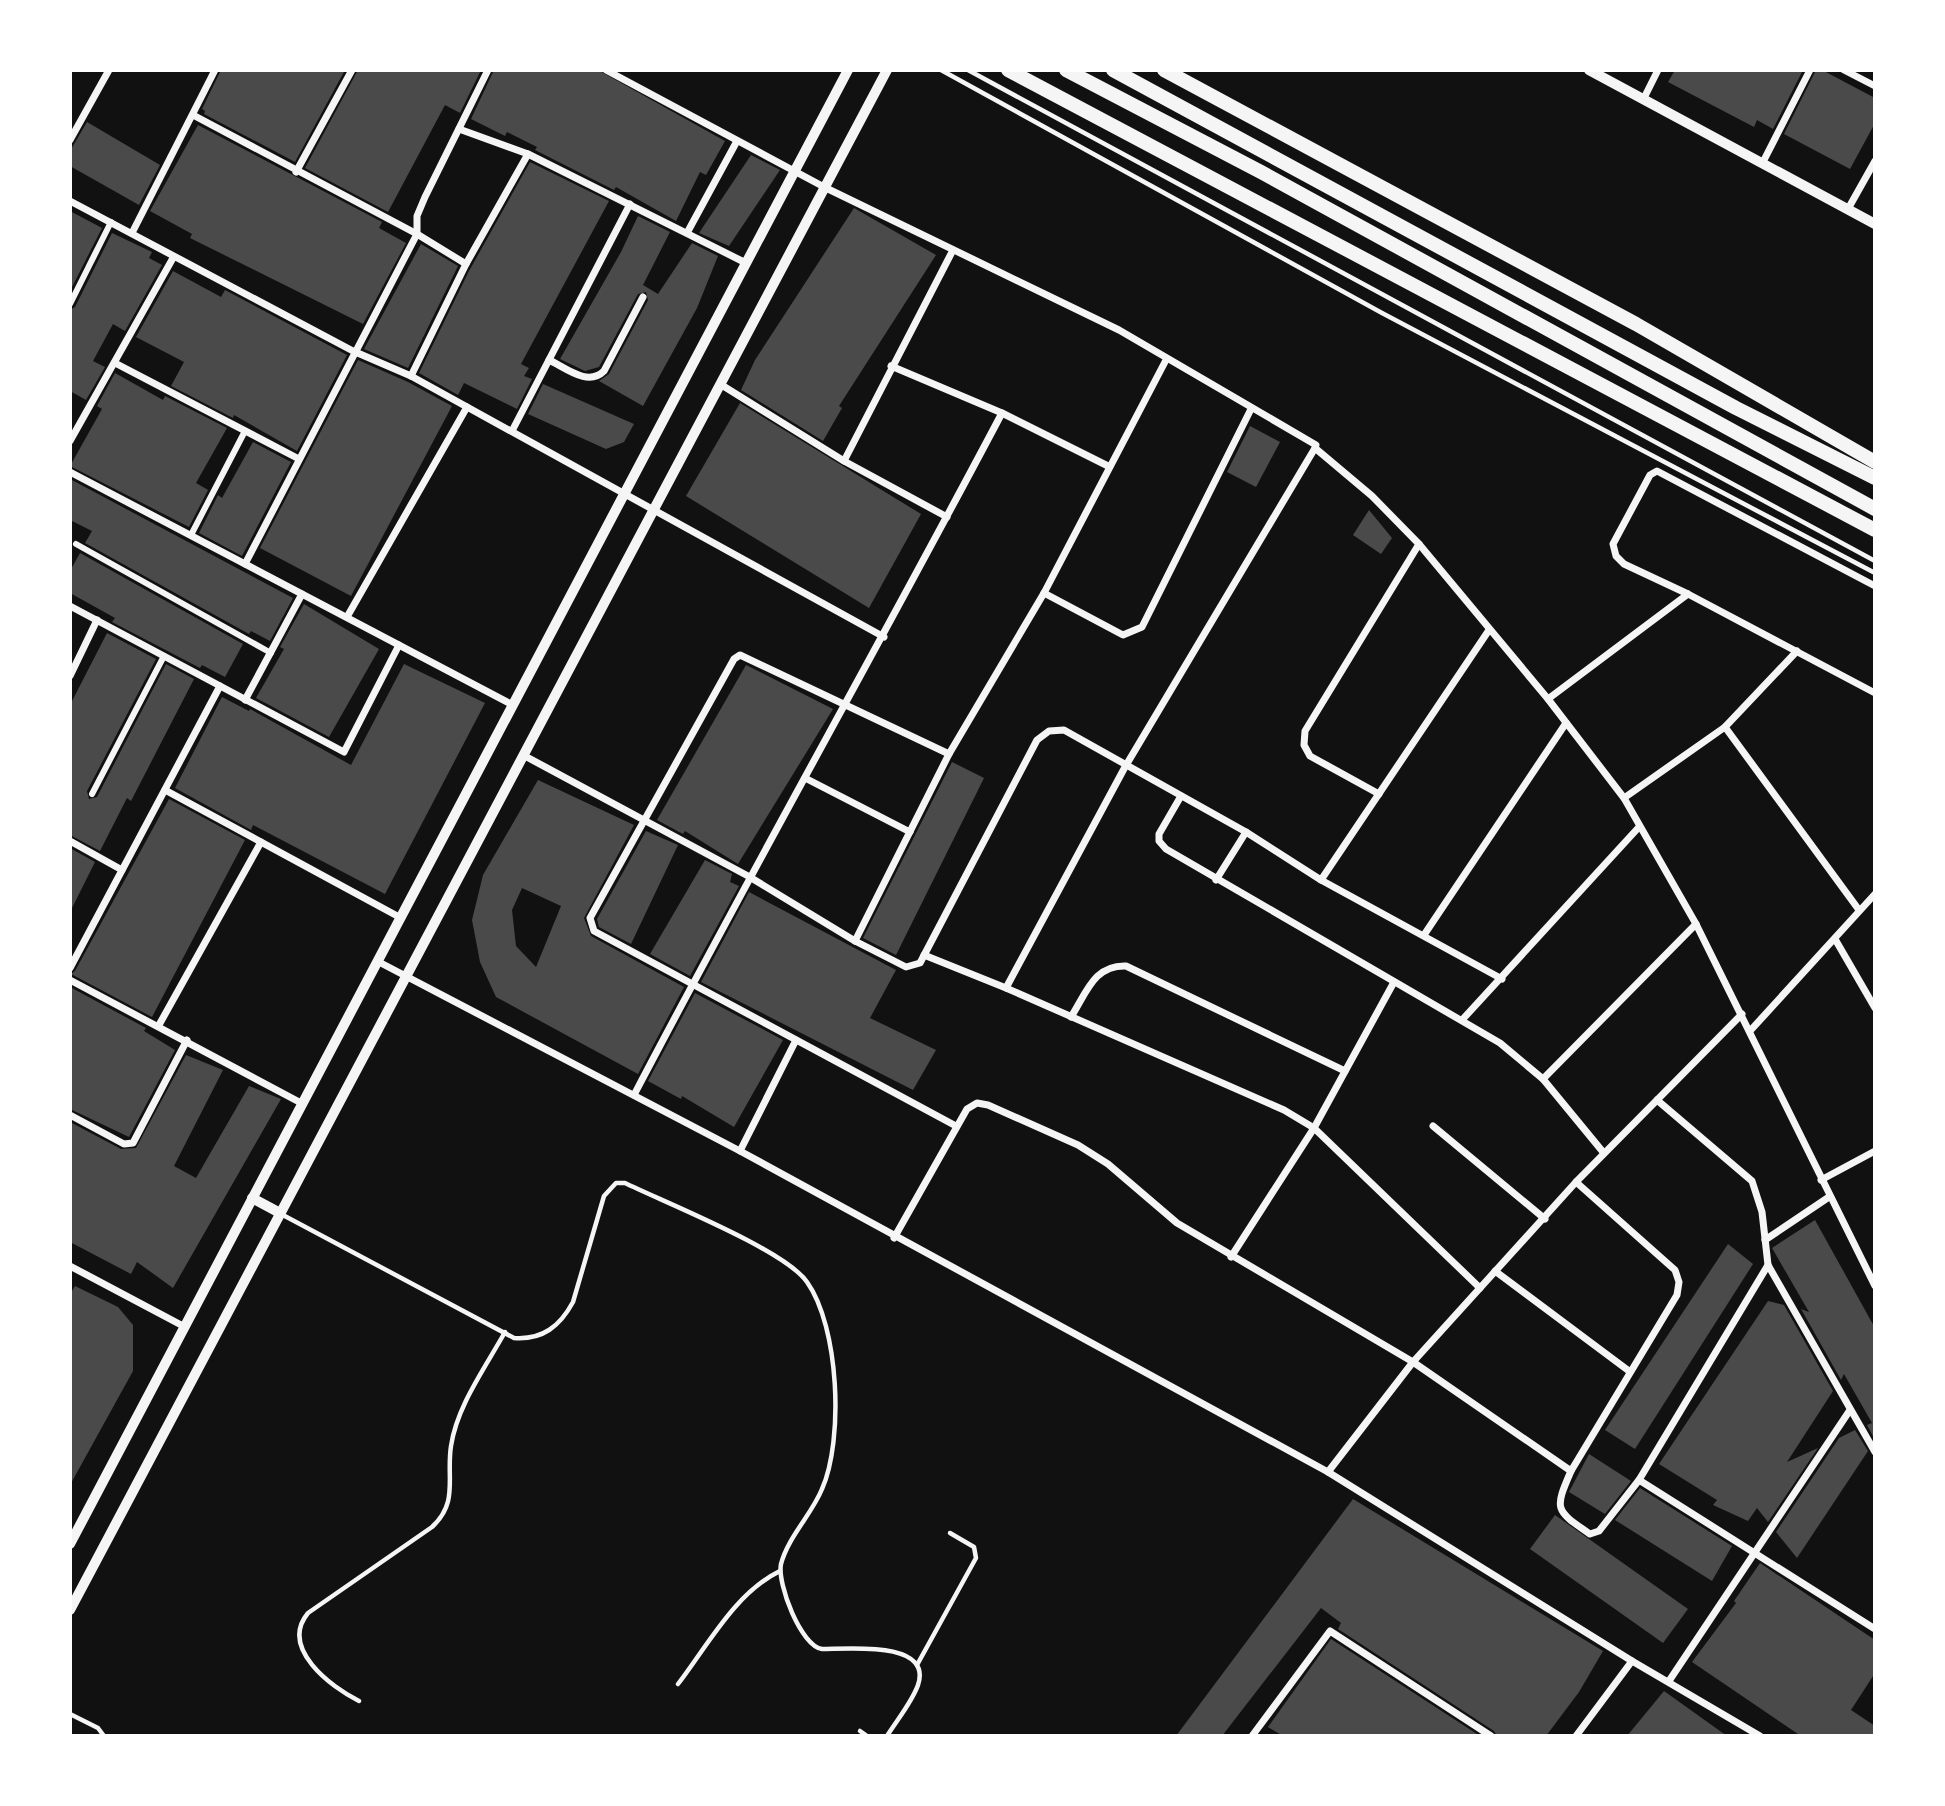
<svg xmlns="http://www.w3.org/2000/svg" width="1945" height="1806" font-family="Bitter,serif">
<rect width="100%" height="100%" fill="#111"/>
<g fill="#4a4a4a" fill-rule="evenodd">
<path d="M221 70H345L295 162 204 114 205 111 202 109Z"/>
<path d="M358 70H481L460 113 445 105 388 212 305 168Z"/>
<path d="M494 70H598L725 141 706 175 700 172 676 221 616 187 614 190 535 150 537 147 507 132 505 136 471 119Z"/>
<path d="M1675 70H1803L1773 129 1757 120 1754 127 1668 82Z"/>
<path d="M1816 70H1822L1875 98V123L1850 169 1784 134Z"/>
<path d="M87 122 160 165 139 205 70 166V151Z"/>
<path d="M198 125 382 222 379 228 406 243 363 324 190 238 192 234 150 211Z"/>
<path d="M751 155 780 170 729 246 699 233Z"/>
<path d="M530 162 609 201 521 364 529 368 524 376 532 379 517 409 464 383 458 395 419 373 469 271Z"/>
<path d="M854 208 936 255 839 406 842 408 823 441 741 390 755 360Z"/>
<path d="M70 211 102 228 70 291Z"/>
<path d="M638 216 670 232 643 285 658 294 692 243 718 256 697 308 643 406 599 381 609 374 648 300 646 292 638 294 599 367 585 371 560 359 621 252Z"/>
<path d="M112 233 152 252 149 258 162 265 125 331 113 324 93 361 105 367 86 400 70 391V310L75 307Z"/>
<path d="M421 244 458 266 408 368 364 349Z"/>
<path d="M173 271 221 297 225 290 347 355 297 451 234 415 233 418 171 386 184 362 136 337Z"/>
<path d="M358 360 408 382 452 406 351 596 260 548Z"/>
<path d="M115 373 163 400 165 396 227 428 196 483 208 490 189 527 70 466 102 409 97 406Z"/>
<path d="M543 384 634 424 624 442 606 449 528 414Z"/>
<path d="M740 403 921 514 869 608 686 496Z"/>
<path d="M1250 426 1280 442 1256 487 1227 472Z"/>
<path d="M253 442 291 462 242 556 199 533 218 495 222 498Z"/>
<path d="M70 479 293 598 270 641 251 631 249 634 85 543 92 531 70 520Z"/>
<path d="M1369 510 1392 538 1381 554 1353 535Z"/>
<path d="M80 553 243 644 225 677 202 665 200 668 112 622 115 618 70 593V571Z"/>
<path d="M304 604 379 649 329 737 256 698 284 649 280 647Z"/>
<path d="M107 633 156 659 87 791 89 799 97 797 166 664 194 679 131 801 127 798 100 851 70 835V705Z"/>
<path d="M404 664 485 703 385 894 253 825 251 830 175 788 222 697 249 711 250 709 351 765Z"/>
<path d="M746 665 833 709 738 864 685 831 683 834 657 820Z"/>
<path d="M952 762 984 778 896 955 863 938Z"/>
<path d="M538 780 634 825 584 918 591 936 684 987 638 1074 496 997 480 962 472 920 483 875ZM522 888 561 906 536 967 516 946 512 910Z"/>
<path d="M169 799 245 840 152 1017 71 974 75 971Z"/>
<path d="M646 831 678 845 631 944 599 927 597 919Z"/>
<path d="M70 848 95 862 70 912Z"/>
<path d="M705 860 732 874 730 882 739 886 690 976 650 954Z"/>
<path d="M749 892 896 970 870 1018 936 1050 913 1090 701 982Z"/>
<path d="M70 987 146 1028 144 1031 175 1050 129 1137 70 1109Z"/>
<path d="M695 993 783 1040 734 1127 682 1096 681 1099 648 1081Z"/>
<path d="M186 1055 223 1070 174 1166 196 1178 249 1086 281 1099 173 1288 137 1262 131 1274 70 1242V1122L121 1149 136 1148Z"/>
<path d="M1815 1220 1875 1328V1440L1867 1425 1872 1423 1844 1374 1841 1380 1801 1309 1809 1312 1772 1248Z"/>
<path d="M1728 1244 1753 1264 1635 1449 1605 1430Z"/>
<path d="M75 1286 118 1307 133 1325V1371L70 1485V1294Z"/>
<path d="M1768 1301 1784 1305 1833 1391 1787 1462 1818 1448 1768 1522 1757 1508 1748 1521 1713 1505 1717 1500 1659 1464Z"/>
<path d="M1855 1430 1868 1451 1797 1558 1776 1532 1839 1438Z"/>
<path d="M1589 1454 1631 1481 1605 1514 1569 1492Z"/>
<path d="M1640 1488 1732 1546 1712 1581 1615 1520Z"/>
<path d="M1353 1499 1603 1651 1579 1692 1546 1736H1497L1494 1731 1338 1629 1341 1623 1321 1608 1222 1736H1176Z"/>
<path d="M1555 1515 1688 1609 1663 1643 1530 1549Z"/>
<path d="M1760 1563 1875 1640V1673L1851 1710 1875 1726V1736H1801L1692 1662 1736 1603 1734 1601Z"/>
<path d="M1331 1639 1480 1736H1283L1268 1727Z"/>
<path d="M1664 1691 1727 1736H1627Z"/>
</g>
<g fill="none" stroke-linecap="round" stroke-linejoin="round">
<g stroke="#f5f5f5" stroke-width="4.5">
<path d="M941 70 1382 313 1875 573"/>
<path d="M968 70 1875 561"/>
<path d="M281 1214 514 1338C543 1340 560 1326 573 1302L604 1196 616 1183H625C666 1203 785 1250 807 1282 839 1327 844 1439 822 1489 812 1514 788 1537 781 1564 777 1584 801 1646 822 1649 847 1649 933 1640 918 1685 912 1702 897 1720 887 1736"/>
<path d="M917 1665 976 1558 974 1547 950 1533"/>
<path d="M678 1684C708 1645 735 1593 780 1571"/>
<path d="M359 1701C331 1687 279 1648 308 1613L432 1527C459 1502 446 1478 451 1446 457 1406 485 1368 505 1332"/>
<path d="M70 1714 98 1728 104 1736"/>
<path d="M860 1731 867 1736"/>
</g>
<g stroke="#f5f5f5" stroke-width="6">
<path d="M70 304 111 222"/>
<path d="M191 535 245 431"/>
<path d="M76 544 271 653"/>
<path d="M92 794 164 656"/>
</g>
<g stroke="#f5f5f5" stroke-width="7">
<path d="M606 70 826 188 1119 330 1316 445 1315 448 1372 496 1419 544 1548 699 1624 798 1696 924 1875 1286"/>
<path d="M1844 70 1875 86"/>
<path d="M1644 98 1658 70"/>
<path d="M193 115 417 234 466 264"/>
<path d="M459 129 528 154 746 263"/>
<path d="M70 140 109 70"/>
<path d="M1763 162 1810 70"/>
<path d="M296 172 352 70"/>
<path d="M70 201 353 351 411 376 884 637"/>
<path d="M1848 209 1875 161"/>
<path d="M132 233 215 70"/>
<path d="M687 233 737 141"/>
<path d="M549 360C566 368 588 387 604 371L643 297"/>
<path d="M115 363 299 459"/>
<path d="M891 366 1002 413 1108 466"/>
<path d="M411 376 466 264 528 154"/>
<path d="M720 384 844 461 947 517"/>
<path d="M512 431 630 204"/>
<path d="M70 441 173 258"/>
<path d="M844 461 953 250"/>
<path d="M70 472 513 705"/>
<path d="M245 564 417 234V216L425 197 488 70"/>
<path d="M1875 586 1657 471 1650 475 1613 544 1616 556 1624 564 1688 594 1875 693"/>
<path d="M1044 593 1123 635 1142 627 1251 409"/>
<path d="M70 606 344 752 399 645"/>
<path d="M347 617 467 407"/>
<path d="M70 676 97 620"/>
<path d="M1548 699 1688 594"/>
<path d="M245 700 302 594"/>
<path d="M1725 727 1859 910"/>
<path d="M949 754 740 655 734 659 590 918 594 931 956 1126"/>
<path d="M523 755 748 876 855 941 906 967 920 963 1037 740 1049 731 1064 730 1246 832 1321 880 1502 979"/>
<path d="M805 778 910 832"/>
<path d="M165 790 401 918"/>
<path d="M1379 794 1310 756 1304 745 1305 731 1419 544"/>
<path d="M1181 796 1159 834V841L1166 849 1500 1043 1543 1079 1603 1152"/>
<path d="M1624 798 1725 727 1797 651"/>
<path d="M70 841 122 870"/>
<path d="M1216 880 1246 832"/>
<path d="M1321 880 1489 630"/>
<path d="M1424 935 1566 723"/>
<path d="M1835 939 1875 1008"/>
<path d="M855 941 949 754 1044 593 1166 360"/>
<path d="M924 955 1006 988 1284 1110 1314 1128 1480 1288"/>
<path d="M377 961 740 1151 1328 1472 1632 1661 1760 1736"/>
<path d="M70 968 220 686"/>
<path d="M70 980 303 1104"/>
<path d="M1006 988 1125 767 1315 448"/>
<path d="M1071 1017C1087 992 1094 965 1126 966L1345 1071"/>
<path d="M1462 1020 1639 827"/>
<path d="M159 1025 261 842"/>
<path d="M1750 1031 1875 894"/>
<path d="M1543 1079 1696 924"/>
<path d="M634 1095C754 866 881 642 1002 413"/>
<path d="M1657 1100 1752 1181 1762 1212 1768 1265 1875 1452"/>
<path d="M70 1115 124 1144 133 1143 187 1040"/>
<path d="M1433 1126 1545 1219"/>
<path d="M740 1151 796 1040"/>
<path d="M1821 1180 1875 1151"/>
<path d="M1576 1182 1675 1270 1679 1282 1677 1295 1571 1471C1554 1510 1555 1510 1590 1534L1599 1531 1639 1480 1768 1265"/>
<path d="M894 1238 967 1109 977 1103 988 1105 1078 1145 1108 1164 1177 1223 1413 1362 1571 1471"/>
<path d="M1765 1240 1829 1197"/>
<path d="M1231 1257 1314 1128 1394 982"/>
<path d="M70 1266 185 1327"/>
<path d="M1495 1271 1629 1371"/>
<path d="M1328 1472 1413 1362 1576 1182 1742 1014"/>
<path d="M1639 1480 1875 1629"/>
<path d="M1669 1681 1850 1410"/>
<path d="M1252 1736 1330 1631 1491 1736"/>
<path d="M1576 1736 1632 1661"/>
</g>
<g stroke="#f5f5f5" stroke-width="10">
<path d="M1589 70 1875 224"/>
<path d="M252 1198 280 1213"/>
<path d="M70 1544 848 70"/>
<path d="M70 1610 887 70"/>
</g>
<g stroke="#f5f5f5" stroke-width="14">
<path d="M1008 70 1875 530"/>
<path d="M1164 70 1636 324 1875 462"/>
</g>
<g stroke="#f5f5f5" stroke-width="14">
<path d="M1066 70 1261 172 1875 509"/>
<path d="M1113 70 1736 408 1875 478"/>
</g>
</g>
<rect width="1945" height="1806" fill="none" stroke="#ffffff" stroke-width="144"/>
</svg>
